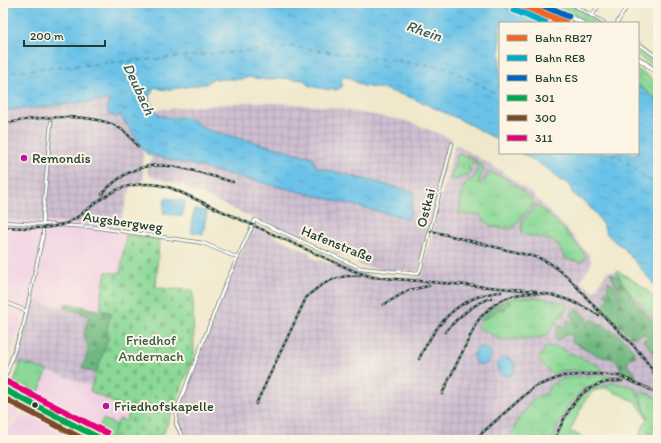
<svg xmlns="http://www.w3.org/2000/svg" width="661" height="443" font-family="Itim,sans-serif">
<defs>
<pattern id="industrial-grid" width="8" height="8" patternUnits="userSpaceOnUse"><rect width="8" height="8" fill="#cebed1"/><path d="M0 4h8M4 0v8" fill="none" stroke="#b0a4b4"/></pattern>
<pattern id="grass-tufts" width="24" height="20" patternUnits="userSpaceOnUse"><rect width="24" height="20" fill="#8bd897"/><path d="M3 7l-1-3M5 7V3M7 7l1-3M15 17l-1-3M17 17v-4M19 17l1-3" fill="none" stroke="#78ba83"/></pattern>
<pattern id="forest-firs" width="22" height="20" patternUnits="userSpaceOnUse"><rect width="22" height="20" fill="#70b880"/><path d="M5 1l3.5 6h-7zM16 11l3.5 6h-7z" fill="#5b976a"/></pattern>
<pattern id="cemetery-stones" width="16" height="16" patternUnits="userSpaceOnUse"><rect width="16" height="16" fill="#8bd897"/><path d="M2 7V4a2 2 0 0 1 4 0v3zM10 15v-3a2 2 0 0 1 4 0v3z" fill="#78ba83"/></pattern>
<pattern id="park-crowns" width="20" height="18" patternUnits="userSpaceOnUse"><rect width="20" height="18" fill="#8bd897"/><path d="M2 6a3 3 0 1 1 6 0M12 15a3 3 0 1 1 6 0" fill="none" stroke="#78ba83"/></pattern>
<pattern id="water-ripples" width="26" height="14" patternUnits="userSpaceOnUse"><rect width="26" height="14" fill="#6ac2e8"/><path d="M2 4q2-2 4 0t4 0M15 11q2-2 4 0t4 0" fill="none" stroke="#579fbd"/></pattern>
</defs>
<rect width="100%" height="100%" fill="#fcf5e5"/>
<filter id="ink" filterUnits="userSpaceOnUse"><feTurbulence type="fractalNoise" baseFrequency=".025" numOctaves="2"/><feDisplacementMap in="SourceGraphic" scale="8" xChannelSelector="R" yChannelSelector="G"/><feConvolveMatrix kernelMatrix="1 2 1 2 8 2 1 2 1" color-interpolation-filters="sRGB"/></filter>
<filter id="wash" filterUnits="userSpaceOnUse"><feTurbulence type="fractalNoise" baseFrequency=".012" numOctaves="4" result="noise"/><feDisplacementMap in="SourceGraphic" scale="16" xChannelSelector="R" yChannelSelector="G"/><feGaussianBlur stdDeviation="0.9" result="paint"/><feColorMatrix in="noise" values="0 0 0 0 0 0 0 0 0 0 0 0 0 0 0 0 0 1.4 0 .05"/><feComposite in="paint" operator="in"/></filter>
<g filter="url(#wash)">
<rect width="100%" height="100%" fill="#efe8cb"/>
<g fill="#f0d0e4">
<path d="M3 220 78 223 118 228 116 233 126 235 120 274 105 272 100 302H102L100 309 66 303 64 308 32 300 28 315 22 313V323L6 364 3 363Z"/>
<path d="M48 372 92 386 90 392 124 407V408L130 411 126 421 119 419 117 425 103 420 96 434 36 402 42 383Z"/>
<path d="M3 395 22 409 3 431Z"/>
<path d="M35 409 76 429 97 440H3V434L25 412Z"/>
</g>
<g fill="url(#industrial-grid)" fill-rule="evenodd">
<path d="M110 100 107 107 109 114H120L144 150 142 164 144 178 139 186 131 187 118 228 78 223 3 220V111Z"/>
<path d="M248 102 281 103 328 107 407 121 452 139 418 271H395L362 266 358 265 359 262 333 251 334 249 321 243 318 236 311 235 309 237 294 234 293 236 178 184 152 177 148 174 147 167 149 166 152 155 408 219 415 192 316 167 204 129 195 121 186 116H162L159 115 155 110Z"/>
<path d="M455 144 500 170 530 192 563 225 589 255 592 263 580 282 595 291 607 271 616 272 628 290 658 322V440L644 428 648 417 636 391 603 385 592 389 582 396 570 410 556 440H552L567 407 584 388 602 381 617 378 551 385 545 394 531 400 525 412 521 414 508 440H187L178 425 179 409 235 265 254 227 310 253 312 258 318 261 320 260 330 264 332 260 358 271 376 277H421ZM526 297 542 298 565 303 477 327 480 322 504 310 510 304 509 299Z"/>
<path d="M32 300 89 315 84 335 88 345V356L82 367 96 373 92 386 20 362V365L13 363Z"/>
</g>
<g fill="url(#grass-tufts)" stroke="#558a66">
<path d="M495 3H513L559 23H539Z"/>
<path d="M638 69 658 83V101L638 85Z"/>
<path d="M458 154C467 156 478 159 483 168L478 184 485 180 488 173C506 174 522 190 534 203L512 229 490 226 480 215 459 214C459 204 463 196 464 185 473 179 478 175 478 164L474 162 468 166 471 171 469 174 453 180 450 179Z"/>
<path d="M536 205C556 218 572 238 586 256L582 262 566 259 556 242 521 233 522 222Z"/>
<path d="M618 271C630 278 655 292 658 306 659 310 658 317 658 322L628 290 616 272Z"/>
<path d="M526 297 542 298 567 304 566 309 545 337 502 340 477 327C484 316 498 309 510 304L508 299Z"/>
<path d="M546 346 557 347 601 367 602 371 571 370 558 371 553 375 538 360Z"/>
<path d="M21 362 48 371 42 383 36 402 11 390Z"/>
<path d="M598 375 617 377 584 388 567 407 552 440H508L521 414 525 412 531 400 545 394 551 385 564 378Z"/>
<path d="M614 383 633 386 648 417 638 391 650 394 658 399V439L647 430 657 440H637L647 418 636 402 606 388 593 391 586 399 570 431 589 440H556C570 410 578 388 614 383Z"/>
</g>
<g fill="url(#forest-firs)" stroke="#487a5a">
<path d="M610 273 618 277 635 301 658 326V358L643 340 649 336 643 334 632 338 601 308 609 299 604 294 607 292 608 280 614 286 619 297 621 296Z"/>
<path d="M508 299 510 304 504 310 500 309C493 312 487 320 479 321L492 307Z"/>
<path d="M66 303 111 313 106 334 110 336 96 373 82 368C88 355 90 348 84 335L89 315 64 308Z"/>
<path d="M575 309 580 311 588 319 585 329 592 319C606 327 631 339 635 356L628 360 627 365 634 371 636 379 622 373 619 365 614 359 602 357 572 342 571 334 563 336 557 342 555 336 559 326 566 327 567 320 574 322 571 313Z"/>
</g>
<path fill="url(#cemetery-stones)" stroke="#558a66" d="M126 235 159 239 156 288 193 290 194 356 161 440H110L119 419 126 421 130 411 90 391 109 336 106 334 111 313 100 309 102 302H100L106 272 120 273Z"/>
<g fill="url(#park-crowns)" stroke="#558a66">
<path d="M550 3H568L602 23H589Z"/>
<path d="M638 46 658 61V70L638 56Z"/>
<path d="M103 419 117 425 110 440 96 434Z"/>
</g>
<g fill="url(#water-ripples)" stroke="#44808e">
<path d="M3 3H495L539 23H500V141L459 119 412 98 384 89 363 86 347 77 343 78 341 80 343 86 337 90 325 89 310 86 304 80 280 78 266 80 249 77 243 79H212L206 84 199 85 165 90 154 87 149 97 150 102 159 115C181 122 182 109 204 129L312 157 316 167 415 192 409 219 147 154 120 115 115 117 109 114 107 107 110 100 3 111Z"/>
<path d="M638 85 658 101V289L623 247 615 242 607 234 598 216 586 203 572 193 570 184 559 180 550 170 521 153H638Z"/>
<path d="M165 198 185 201 182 216 163 213Z"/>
<path d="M194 209 207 211 203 234 191 232Z"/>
<circle cx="482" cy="356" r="9"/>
<circle cx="506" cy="367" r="9"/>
</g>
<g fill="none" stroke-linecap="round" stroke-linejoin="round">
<g stroke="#325e61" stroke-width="1" stroke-dasharray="5 4" stroke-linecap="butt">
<path d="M3 72 293 47 445 67 500 95"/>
<path d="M611 153 621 158 658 187"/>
</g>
</g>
</g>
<g filter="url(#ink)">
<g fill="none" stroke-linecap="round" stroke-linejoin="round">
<g stroke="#687969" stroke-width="4">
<g id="street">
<path d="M570 3 604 23"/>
<path d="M652 3 658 6"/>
<path d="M592 16 600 3"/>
<path d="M617 23 629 3"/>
<path d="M638 43 658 58"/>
<path d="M3 222 92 227 190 241 203 243 238 258"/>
<path d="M3 301 26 311"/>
<path d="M3 383 24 323 43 235V214L51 122"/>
<path d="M68 440 76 427"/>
<path d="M184 440 176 424 177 409 225 285 255 220 361 268 417 274 420 270 452 144"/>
</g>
</g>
<g stroke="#687969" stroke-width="5.5">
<path id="secondary" d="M3 389 14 396 103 440"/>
</g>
<g stroke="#687969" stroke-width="5.5">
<g id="primary">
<path d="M543 3 582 23"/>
<path d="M638 58 658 73"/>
</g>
</g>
<use href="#street" stroke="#fff" stroke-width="2.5"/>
<use href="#secondary" stroke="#fff" stroke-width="4"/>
<use href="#primary" stroke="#fff" stroke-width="4"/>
<g stroke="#1f3d34" stroke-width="2.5">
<g id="rail">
<path d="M3 124C34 117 93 111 121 129 128 133 133 140 138 147"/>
<path d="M102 194C143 148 181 168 233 182"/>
<path d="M3 227C24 228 47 230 67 223 81 217 91 205 104 197 124 183 149 181 171 188L354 271 372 277 536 291"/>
<path d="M431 231 539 258C564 268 578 289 596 308 619 333 642 349 658 380"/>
<path d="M383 305 409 290 429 286"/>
<path d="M445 332C458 317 472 304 491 298"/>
<path d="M419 359C436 323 459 295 501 292"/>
<path d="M645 387 658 394"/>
<path d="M442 394 477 322C509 279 558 290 598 315"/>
<path d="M256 404 306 298C321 282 338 274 360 276"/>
<path d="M474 440 534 387 563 376 598 374 619 376 650 389"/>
<path d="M554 440C569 408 580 380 622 381"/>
</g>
</g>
<use href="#rail" stroke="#fcf5e5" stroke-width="1" stroke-dasharray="3" stroke-linecap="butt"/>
<g stroke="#fcf5e5" stroke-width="9">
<path id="bus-1" d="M3 389 103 440"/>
</g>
<g stroke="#fcf5e5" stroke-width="9">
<path id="bus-2" d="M3 398 85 440"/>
</g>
<g stroke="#fcf5e5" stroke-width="9">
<path id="bus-3" d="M7 382 107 433"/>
</g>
<use href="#bus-1" stroke="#00a651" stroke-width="6"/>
<use href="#bus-2" stroke="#7a4b2a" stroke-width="6"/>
<use href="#bus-3" stroke="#e5007d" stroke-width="6"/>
<g stroke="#fcf5e5" stroke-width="10">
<path id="rail-1" d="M518 3 565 23"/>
</g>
<g stroke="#fcf5e5" stroke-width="10">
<path id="rail-2" d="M515 10 545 23"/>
</g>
<g stroke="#fcf5e5" stroke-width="10">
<path id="rail-3" d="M538 3 568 16"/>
</g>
<use href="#rail-1" stroke="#f26522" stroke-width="7"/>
<use href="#rail-2" stroke="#00a9ce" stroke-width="7"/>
<use href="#rail-3" stroke="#0065bd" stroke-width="7"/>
</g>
</g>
<g fill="#b5179e" stroke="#fcf5e5" stroke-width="1.5">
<circle cx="24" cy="158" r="4"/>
<circle cx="106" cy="406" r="4"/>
</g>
<circle fill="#1f3d34" stroke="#fcf5e5" stroke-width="1.5" cx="35" cy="405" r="3.5"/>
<g text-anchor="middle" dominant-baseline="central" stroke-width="4" stroke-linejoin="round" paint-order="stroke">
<g font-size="14" fill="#1f3d34" stroke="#fcf5e5" text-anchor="start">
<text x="32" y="158">Remondis</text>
<text x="114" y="406">Friedhofskapelle</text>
</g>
<g font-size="14" fill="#1f3d34" stroke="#fcf5e5">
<text transform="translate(426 208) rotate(-76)">Ostkai</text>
<text transform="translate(123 222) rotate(8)">Augsbergweg</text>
<text transform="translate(337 244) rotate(22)">Hafenstraße</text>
</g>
<g font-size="14" fill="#355c48" stroke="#fcf5e5">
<text x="151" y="340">Friedhof<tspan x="151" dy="16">Andernach</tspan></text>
</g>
<g font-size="15" font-style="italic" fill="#325e61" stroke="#fcf5e5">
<text transform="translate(424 31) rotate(19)">Rhein</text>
<text transform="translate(139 89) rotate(65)">Deubach</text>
</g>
</g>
<rect width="661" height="443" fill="none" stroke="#fcf5e5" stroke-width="16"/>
<rect x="499" y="22" width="140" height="132" fill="#fcf5e5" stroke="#a4ab9e"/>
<rect x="507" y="35" width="20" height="6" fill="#f26522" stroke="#a4ab9e"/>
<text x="535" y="42" font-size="12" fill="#1f3d34">Bahn RB27</text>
<rect x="507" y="55" width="20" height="6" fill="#00a9ce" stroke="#a4ab9e"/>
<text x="535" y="62" font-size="12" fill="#1f3d34">Bahn RE8</text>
<rect x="507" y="75" width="20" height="6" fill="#0065bd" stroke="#a4ab9e"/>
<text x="535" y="82" font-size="12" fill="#1f3d34">Bahn ES</text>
<rect x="507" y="95" width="20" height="6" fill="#00a651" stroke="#a4ab9e"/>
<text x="535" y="102" font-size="12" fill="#1f3d34">301</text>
<rect x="507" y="115" width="20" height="6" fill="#7a4b2a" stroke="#a4ab9e"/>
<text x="535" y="122" font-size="12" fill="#1f3d34">300</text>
<rect x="507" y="135" width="20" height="6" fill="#e5007d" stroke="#a4ab9e"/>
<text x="535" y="142" font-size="12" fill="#1f3d34">311</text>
<path d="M24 40v6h81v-6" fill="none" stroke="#1f3d34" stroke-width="2"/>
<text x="30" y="40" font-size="12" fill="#1f3d34" stroke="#fcf5e5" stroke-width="3" paint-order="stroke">200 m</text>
</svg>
